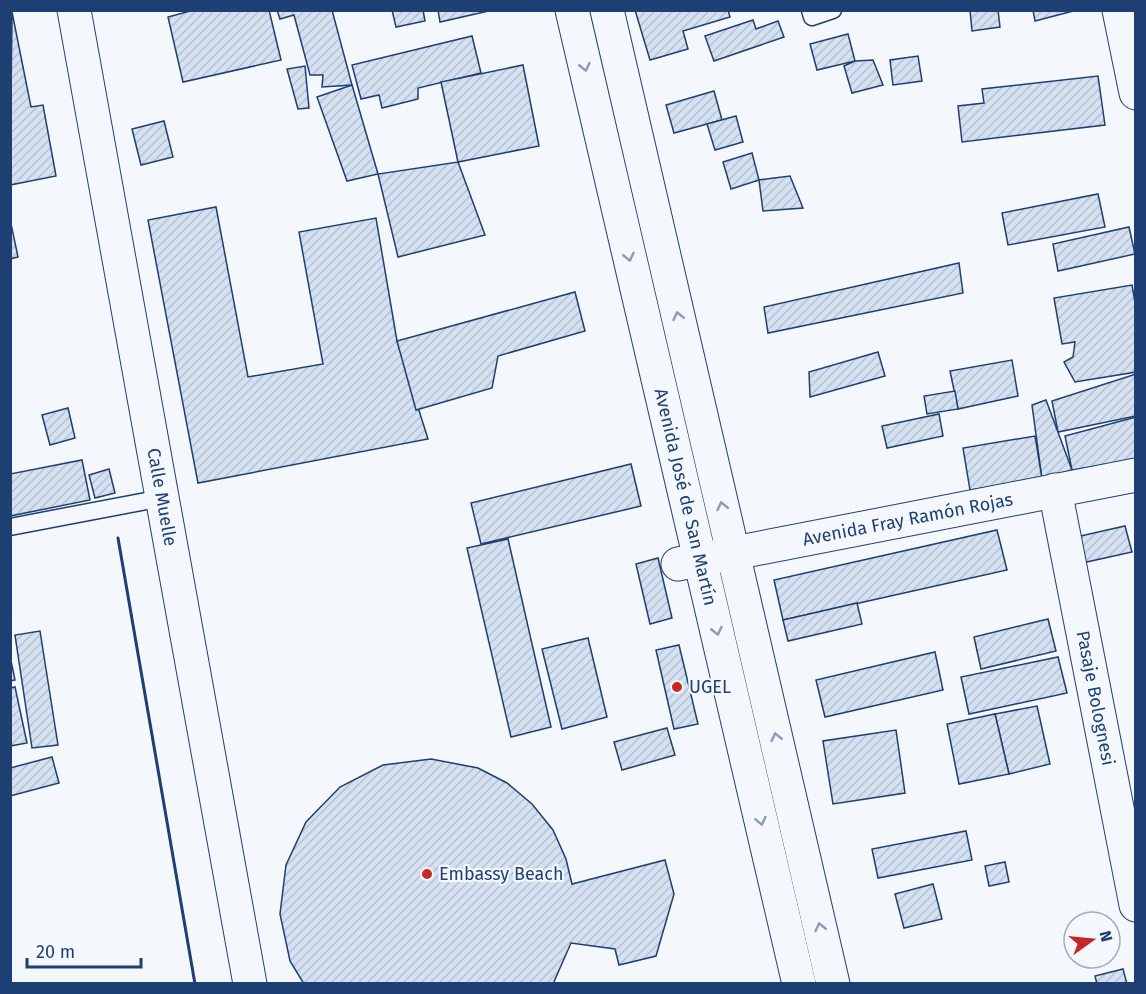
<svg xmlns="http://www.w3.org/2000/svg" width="1146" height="994" font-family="'Fira Sans',sans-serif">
<defs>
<pattern id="building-hatch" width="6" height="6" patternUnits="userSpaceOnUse" patternTransform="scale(1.5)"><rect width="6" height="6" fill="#d5e0f0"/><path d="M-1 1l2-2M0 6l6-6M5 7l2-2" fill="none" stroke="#b6c1d1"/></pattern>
</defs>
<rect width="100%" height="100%" fill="#f4f7fb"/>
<g fill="url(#building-hatch)" stroke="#1d3f73" stroke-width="1.5">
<path d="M194 10H269L281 60 183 82 168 17Z"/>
<path d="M277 10H332L352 85 322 87 323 75H310L294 15 280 19Z"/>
<path d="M392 10H423L425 21 396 27Z"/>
<path d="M438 10H493L440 22Z"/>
<path d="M635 10H728L730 17 683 31 688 49 650 60Z"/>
<path d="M970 10H998L1000 27 972 31Z"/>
<path d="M1033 10H1077L1035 21Z"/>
<path d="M12 12 31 107 43 105 56 176 10 185Z"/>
<path d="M753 20 756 29 778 21 784 37 714 61 705 36Z"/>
<path d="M848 34 855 61 817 70 810 44Z"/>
<path d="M472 36 481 73 418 88V99L382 108 379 95 361 99 352 65Z"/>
<path d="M918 56 922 81 893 85 890 60Z"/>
<path d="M873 60 883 85 852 93 844 66 855 61Z"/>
<path d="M523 65 539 146 458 162 441 82Z"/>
<path d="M305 66 309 108 298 109 287 69Z"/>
<path d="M1098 76 1105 125 962 142 958 106 984 103 982 89Z"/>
<path d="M352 85 378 174 347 181 317 97Z"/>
<path d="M714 91 722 120 674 133 666 105Z"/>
<path d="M736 116 743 142 715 150 707 124Z"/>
<path d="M164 121 173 157 141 165 132 129Z"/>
<path d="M752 153 759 180 731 189 723 162Z"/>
<path d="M458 162 485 235 398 257 378 174Z"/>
<path d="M790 176 803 208 763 211 759 180Z"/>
<path d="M1098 194 1105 227 1008 245 1002 213Z"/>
<path d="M216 207 248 377 323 364 299 232 376 218 397 341 428 439 198 483 148 220Z"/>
<path d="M10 219 18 257 10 259Z"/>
<path d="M1129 227 1135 254 1058 271 1053 244Z"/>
<path d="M959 263 963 293 768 333 764 307Z"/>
<path d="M1132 285 1136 308V372L1075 382 1064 362 1073 357 1075 342 1062 344 1054 298Z"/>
<path d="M575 292 585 331 498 356 492 388 416 410 397 341Z"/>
<path d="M878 352 885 376 810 397 809 372Z"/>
<path d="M1012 360 1018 396 958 409 950 371Z"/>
<path d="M1136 374V416L1058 432 1052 401Z"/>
<path d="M955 391 958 409 927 414 924 396Z"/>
<path d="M1046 400 1072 470 1042 479 1032 405Z"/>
<path d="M68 408 75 438 50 445 42 415Z"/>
<path d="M939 414 943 436 887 448 882 426Z"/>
<path d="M1136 417V460L1072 470 1065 436Z"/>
<path d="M1035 436 1042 479 970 490 963 448Z"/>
<path d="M82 460 90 500 10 516V474Z"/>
<path d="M631 464 641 506 481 544 471 503Z"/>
<path d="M109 469 115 493 95 498 89 475Z"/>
<path d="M1125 526 1132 552 1082 563 1076 537Z"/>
<path d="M997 530 1007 570 783 620 774 580Z"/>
<path d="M508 539 551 727 511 737 467 548Z"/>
<path d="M658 558 672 618 650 624 636 564Z"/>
<path d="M857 603 862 624 788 641 783 620Z"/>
<path d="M1048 619 1056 651 981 669 974 637Z"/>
<path d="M40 631 58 745 32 748 15 635Z"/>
<path d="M588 638 607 717 562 729 542 649Z"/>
<path d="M679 645 698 724 674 729 656 650Z"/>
<path d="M935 652 943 690 825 717 816 680Z"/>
<path d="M10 656 15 680 10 681Z"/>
<path d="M1058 657 1067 693 969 714 961 677Z"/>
<path d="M15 687 27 743 10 746V688Z"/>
<path d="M1037 706 1050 764 1009 774 995 714Z"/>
<path d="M995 714 1009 774 959 784 947 724Z"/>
<path d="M667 728 675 755 622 770 614 742Z"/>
<path d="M896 730 905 793 833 804 823 741Z"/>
<path d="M52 757 59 783 10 796V768Z"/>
<path d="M431 759 478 768 507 783 532 804 553 830 566 859 572 884 665 860 674 894 656 956 619 965 615 949 571 943 553 984H304L290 961 280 914 286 865 306 822 340 787 383 765Z"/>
<path d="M966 831 972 860 878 878 872 849Z"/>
<path d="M1005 862 1009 882 989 886 985 866Z"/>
<path d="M933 884 942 919 904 928 895 894Z"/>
<path d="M1123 969 1127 984H1097L1095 976Z"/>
</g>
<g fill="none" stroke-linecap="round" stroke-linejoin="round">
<g stroke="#1d3f73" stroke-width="19">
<g id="service">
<path d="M810 10 812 17 833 10"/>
<path d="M10 527 162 498"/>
</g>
</g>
<g stroke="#1d3f73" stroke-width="35">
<g id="minor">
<path id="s1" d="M74 10 250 984"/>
<path d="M1119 10 1136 93"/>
<path id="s2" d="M1055 490 1136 905"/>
<path id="s3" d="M678 564 1136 475"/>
</g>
</g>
<g stroke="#1d3f73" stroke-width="35">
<g id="secondary">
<path id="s4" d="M572 10 799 984"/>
<path d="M607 10 833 984"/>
</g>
</g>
<use href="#service" stroke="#f4f7fb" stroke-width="16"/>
<use href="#minor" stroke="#f4f7fb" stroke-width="33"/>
<use href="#secondary" stroke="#f4f7fb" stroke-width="33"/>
<path stroke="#1d3f73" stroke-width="3" d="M118 538 195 984"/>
</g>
<defs><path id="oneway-chevron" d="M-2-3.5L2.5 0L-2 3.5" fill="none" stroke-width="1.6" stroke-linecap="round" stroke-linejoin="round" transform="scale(1.5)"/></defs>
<g stroke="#889bb7">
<use href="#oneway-chevron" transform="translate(585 67) rotate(77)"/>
<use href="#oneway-chevron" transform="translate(629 257) rotate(77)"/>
<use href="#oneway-chevron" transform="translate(678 316) rotate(-103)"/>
<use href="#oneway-chevron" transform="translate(722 506) rotate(-103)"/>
<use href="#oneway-chevron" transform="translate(717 631) rotate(77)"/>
<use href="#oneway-chevron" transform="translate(776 737) rotate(-103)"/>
<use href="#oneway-chevron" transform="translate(761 821) rotate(77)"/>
<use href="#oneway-chevron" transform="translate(820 927) rotate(-103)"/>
</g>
<g fill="#c62828" stroke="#f4f7fb" stroke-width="2">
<circle cx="677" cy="687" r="6"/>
<circle cx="427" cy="874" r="6"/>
</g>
<g text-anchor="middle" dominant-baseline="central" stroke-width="4.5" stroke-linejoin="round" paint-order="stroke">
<g font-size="18" fill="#1d3f73" stroke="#f4f7fb">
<text stroke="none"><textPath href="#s1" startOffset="495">Calle Muelle</textPath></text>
<text stroke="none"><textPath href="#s4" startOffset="500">Avenida José de San Martín</textPath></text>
<text stroke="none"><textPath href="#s3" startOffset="234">Avenida Fray Ramón Rojas</textPath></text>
<text stroke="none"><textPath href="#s2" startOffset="212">Pasaje Bolognesi</textPath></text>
</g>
<g font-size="18" fill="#1d3f73" stroke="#f4f7fb" text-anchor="start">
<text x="689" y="687">UGEL</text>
<text x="439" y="874">Embassy Beach</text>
</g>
</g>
<rect width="1146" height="994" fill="none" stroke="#1d3f73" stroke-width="24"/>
<g transform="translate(1092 940) rotate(75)"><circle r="28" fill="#f4f7fb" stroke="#9eadc5" stroke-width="1.5"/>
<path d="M0-4.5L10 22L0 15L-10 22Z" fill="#c62828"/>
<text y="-9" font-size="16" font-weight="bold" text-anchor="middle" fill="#1d3f73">N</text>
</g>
<path d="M27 958v9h114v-9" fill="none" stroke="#1d3f73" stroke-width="3"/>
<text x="36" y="958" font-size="18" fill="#1d3f73" stroke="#f4f7fb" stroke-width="4.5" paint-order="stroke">20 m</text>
</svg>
